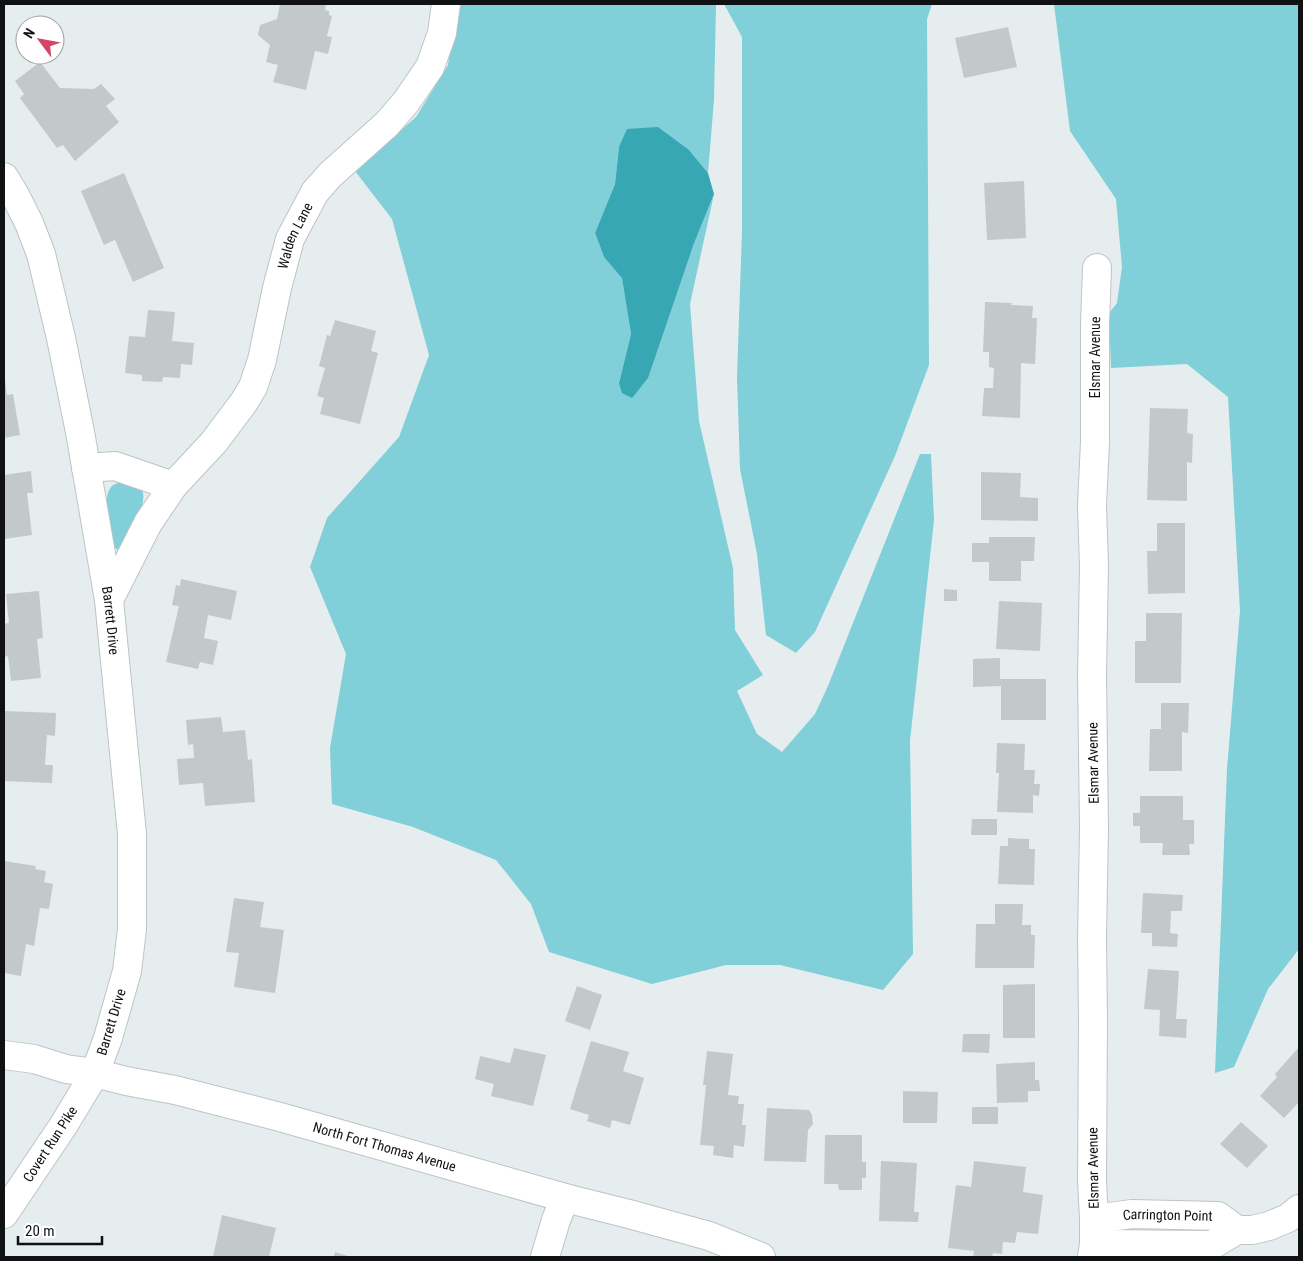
<svg xmlns="http://www.w3.org/2000/svg" width="1303" height="1261" font-family="'Roboto Condensed',sans-serif">
<rect width="100%" height="100%" fill="#e6edee"/>
<g fill="#80cfd9">
<path d="M455 4H716L714 100 708 173 689 150 619 147 615 184 595 233 604 257 622 277 631 334 619 383 693 246 714 194 690 304 699 421 733 568 735 630 763 675 737 691 757 734 782 752 815 714 828 686 920 454H931L934 520 910 741 913 954 883 990 780 965H726L652 984 549 952 531 904 496 860 413 827 332 804 330 748 346 654 310 567 327 518 399 437 429 355 392 219 355 171 416 117 448 65Z"/>
<path d="M724 4H932L927 19 929 365 895 456 815 632 796 653 766 635 757 554 740 469 737 377 742 231V37Z"/>
<path d="M1054 4H1299V949L1268 989 1234 1067 1215 1073 1227 769 1240 611 1228 397 1187 364 1111 368 1109 313 1117 303 1122 267 1116 199 1070 131Z"/>
<path d="M119 482H132C136 485 142 488 143 493 146 506 129 542 118 550L114 547C111 532 100 498 112 486 113 485 118 483 119 482Z"/>
</g>
<path fill="#37a7b4" d="M658 127 689 150 708 173 714 194 693 246 648 378 632 398 622 393 619 383 631 334 622 278 604 257 595 233 615 184 619 147 627 129Z"/>
<g fill="#c3c9ca">
<path d="M280 4H326L325 10 329 11V15L332 16 327 36 332 37 328 54 315 51 306 90 273 82 278 65 266 62 270 45 258 35 260 25 277 19Z"/>
<path d="M1008 27 1017 67 964 78 955 38Z"/>
<path d="M40 62 60 88 94 89 101 84 115 99 106 106 119 122 75 161 63 145 57 148 20 98 24 94 15 81Z"/>
<path d="M124 173 164 268 133 282 115 240 104 245 81 191Z"/>
<path d="M1024 181 1026 238 987 240 984 183Z"/>
<path d="M985 302 1012 303 1011 305 1033 306 1032 318H1037L1035 364 1021 363 1020 418 982 416 984 388H993L994 368 989 367V352H983Z"/>
<path d="M148 310 175 312 172 341 194 343 192 365 181 364 180 378 163 377 162 382 142 381V375L125 373 129 336 145 337Z"/>
<path d="M335 320 376 331 371 351 378 353 360 424 320 414 324 398 317 396 325 368 319 366 327 335 330 336Z"/>
<path d="M4 380H5L7 395 13 394 20 435 4 438Z"/>
<path d="M1150 408 1188 409 1187 433 1193 434 1192 463 1187 462V501L1147 500Z"/>
<path d="M31 471 33 493H27L32 535 4 539V475Z"/>
<path d="M981 472 1021 473 1020 497 1038 498V521L981 520Z"/>
<path d="M1157 523H1185V593L1148 594 1147 551H1157Z"/>
<path d="M989 537H1035L1034 561H1021V581H989V562H972V543H989Z"/>
<path d="M181 579 237 591 231 620 208 615 204 638 218 641 213 665 200 662 198 669 166 662 179 606 172 605 176 585 180 586Z"/>
<path d="M944 589 957 590V601H944Z"/>
<path d="M39 591 43 638 37 639 41 678 11 681 8 656 4 657V624L9 623 6 594Z"/>
<path d="M999 601 1042 603 1040 651 996 649Z"/>
<path d="M1146 613H1182L1181 683H1135V641H1146Z"/>
<path d="M1000 658V679H1046V720H1001V686L973 687V659Z"/>
<path d="M1161 703H1189L1188 733 1182 732V771H1149L1150 729H1161Z"/>
<path d="M5 711 56 713 55 736 47 735 45 765H53L52 783 4 781V738Z"/>
<path d="M221 717 223 732 245 730 248 760 252 759 255 802 205 806 203 783 179 785 177 759 194 758 193 744 188 745 186 720Z"/>
<path d="M997 743 1025 744 1024 770H1035L1034 784H1040L1039 796 1033 795V813L997 812 999 773H996Z"/>
<path d="M1140 796H1183V820H1194V844H1189L1190 855H1162L1163 843H1140V826H1133V813H1140Z"/>
<path d="M972 819H997V835H971Z"/>
<path d="M1008 838 1029 839V849H1035L1034 885 998 884 1000 846H1008Z"/>
<path d="M4 861 36 866 35 869 46 871 44 882 53 884 49 909 40 908 34 946 26 944 21 976 4 973Z"/>
<path d="M1143 893 1183 895 1182 911H1171L1170 933 1178 934 1177 947 1152 946V933H1141Z"/>
<path d="M234 898 264 902 260 927 284 930 275 993 234 987 239 953 226 952Z"/>
<path d="M995 904H1023L1022 925H1031V935H1035L1034 968H975L976 924H995Z"/>
<path d="M1148 969 1179 971 1176 1019H1187L1186 1038 1159 1036 1160 1010 1144 1009Z"/>
<path d="M1035 984V1038H1003V985Z"/>
<path d="M577 986 602 995 590 1030 565 1021Z"/>
<path d="M963 1034H990L989 1053 962 1052Z"/>
<path d="M591 1041 629 1052 623 1071 644 1078 630 1125 612 1120 610 1128 587 1121 589 1115 570 1109Z"/>
<path d="M1299 1047V1102L1284 1118 1260 1096 1277 1077 1275 1074Z"/>
<path d="M514 1048 546 1055 533 1106 491 1096 494 1084 475 1079 480 1056 510 1063Z"/>
<path d="M707 1051 733 1054 728 1095 739 1096 738 1104H744L742 1125H746L744 1147 734 1145 733 1158 713 1155 714 1146 700 1145 706 1085H703Z"/>
<path d="M1035 1062V1080H1039L1040 1091H1028V1102L997 1103 996 1064Z"/>
<path d="M903 1091 938 1092 937 1123H903Z"/>
<rect x="972" y="1107" width="26" height="17"/>
<path d="M767 1108 809 1110 812 1115 813 1124 808 1130 806 1162 764 1161Z"/>
<path d="M1241 1122 1268 1146 1247 1168 1220 1144Z"/>
<path d="M825 1135H862V1162H866V1178H862V1190H839L838 1184H824Z"/>
<path d="M881 1161 917 1163 914 1212H919L918 1222 879 1221Z"/>
<path d="M974 1161 1026 1167 1023 1192 1043 1195 1038 1234 1017 1232 1015 1243 1003 1242 1002 1254 993 1253 992 1257H973L974 1251 948 1248 956 1185 971 1187Z"/>
<path d="M222 1215 276 1228 269 1257H213Z"/>
<path d="M335 1252 351 1257H334Z"/>
</g>
<g fill="none" stroke-linecap="round" stroke-linejoin="round">
<g stroke="#bdc4c5" stroke-width="30">
<g id="minor">
<path id="s1" d="M4 177 15 195 29 223 41 254 61 338 80 432 109 600 132 834V929L127 971 108 1038 95 1073 63 1126 4 1214"/>
<path d="M86 468 115 466 173 486"/>
<path id="s2" d="M109 600 148 523 173 486 214 442 244 402 253 387 262 360 277 288 290 239 315 192 330 175 387 124 406 102 430 67 442 33 446 4"/>
<path id="s3" d="M4 1055 34 1059 66 1069 95 1073 126 1081 175 1090 280 1117 565 1198 629 1214 709 1236 761 1257"/>
<path id="s4" d="M1094 1219 1132 1214 1218 1216 1237 1230"/>
<path d="M1094 1244 1212 1245 1237 1230H1252L1269 1226 1288 1218 1299 1209"/>
<path d="M545 1257 556 1220 565 1198"/>
<path id="s5" d="M1092 1257 1094 1244V1219L1092 1180 1093 1021 1092 938 1094 828 1092 675 1094 567 1092 505 1095 442V324L1097 268"/>
</g>
</g>
<use href="#minor" stroke="#fff" stroke-width="28"/>
</g>
<g text-anchor="middle" dominant-baseline="central" stroke-width="4" stroke-linejoin="round" paint-order="stroke">
<g font-size="14" fill="#0f1112" stroke="#fff">
<text stroke="none"><textPath href="#s2" startOffset="416">Walden Lane</textPath></text>
<text stroke="none"><textPath href="#s5" startOffset="900">Elsmar Avenue</textPath></text>
<text stroke="none"><textPath href="#s1" startOffset="459">Barrett Drive</textPath></text>
<text transform="translate(1093 763) rotate(-91)">Elsmar Avenue</text>
<text transform="translate(111 1022) rotate(-73)">Barrett Drive</text>
<text transform="translate(50 1144) rotate(-57)">Covert Run Pike</text>
<text stroke="none"><textPath href="#s3" startOffset="392">North Fort Thomas Avenue</textPath></text>
<text transform="translate(1093 1168) rotate(-91)">Elsmar Avenue</text>
<text stroke="none"><textPath href="#s4" startOffset="74">Carrington Point</textPath></text>
</g>
</g>
<rect width="1303" height="1261" fill="none" stroke="#0f1112" stroke-width="10"/>
<g transform="translate(40 40) rotate(302)"><circle r="24" fill="#ffffff" stroke="#9fa0a0"/>
<path d="M0-4L9 19L0 12L-9 19Z" fill="#d34466"/>
<text y="-8" font-size="14" font-weight="bold" text-anchor="middle" fill="#0f1112">N</text>
</g>
<path d="M18 1236v8h84v-8" fill="none" stroke="#0f1112" stroke-width="2.5"/>
<text x="25" y="1236" font-size="15" fill="#0f1112" stroke="#ffffff" stroke-width="4" paint-order="stroke">20 m</text>
</svg>
